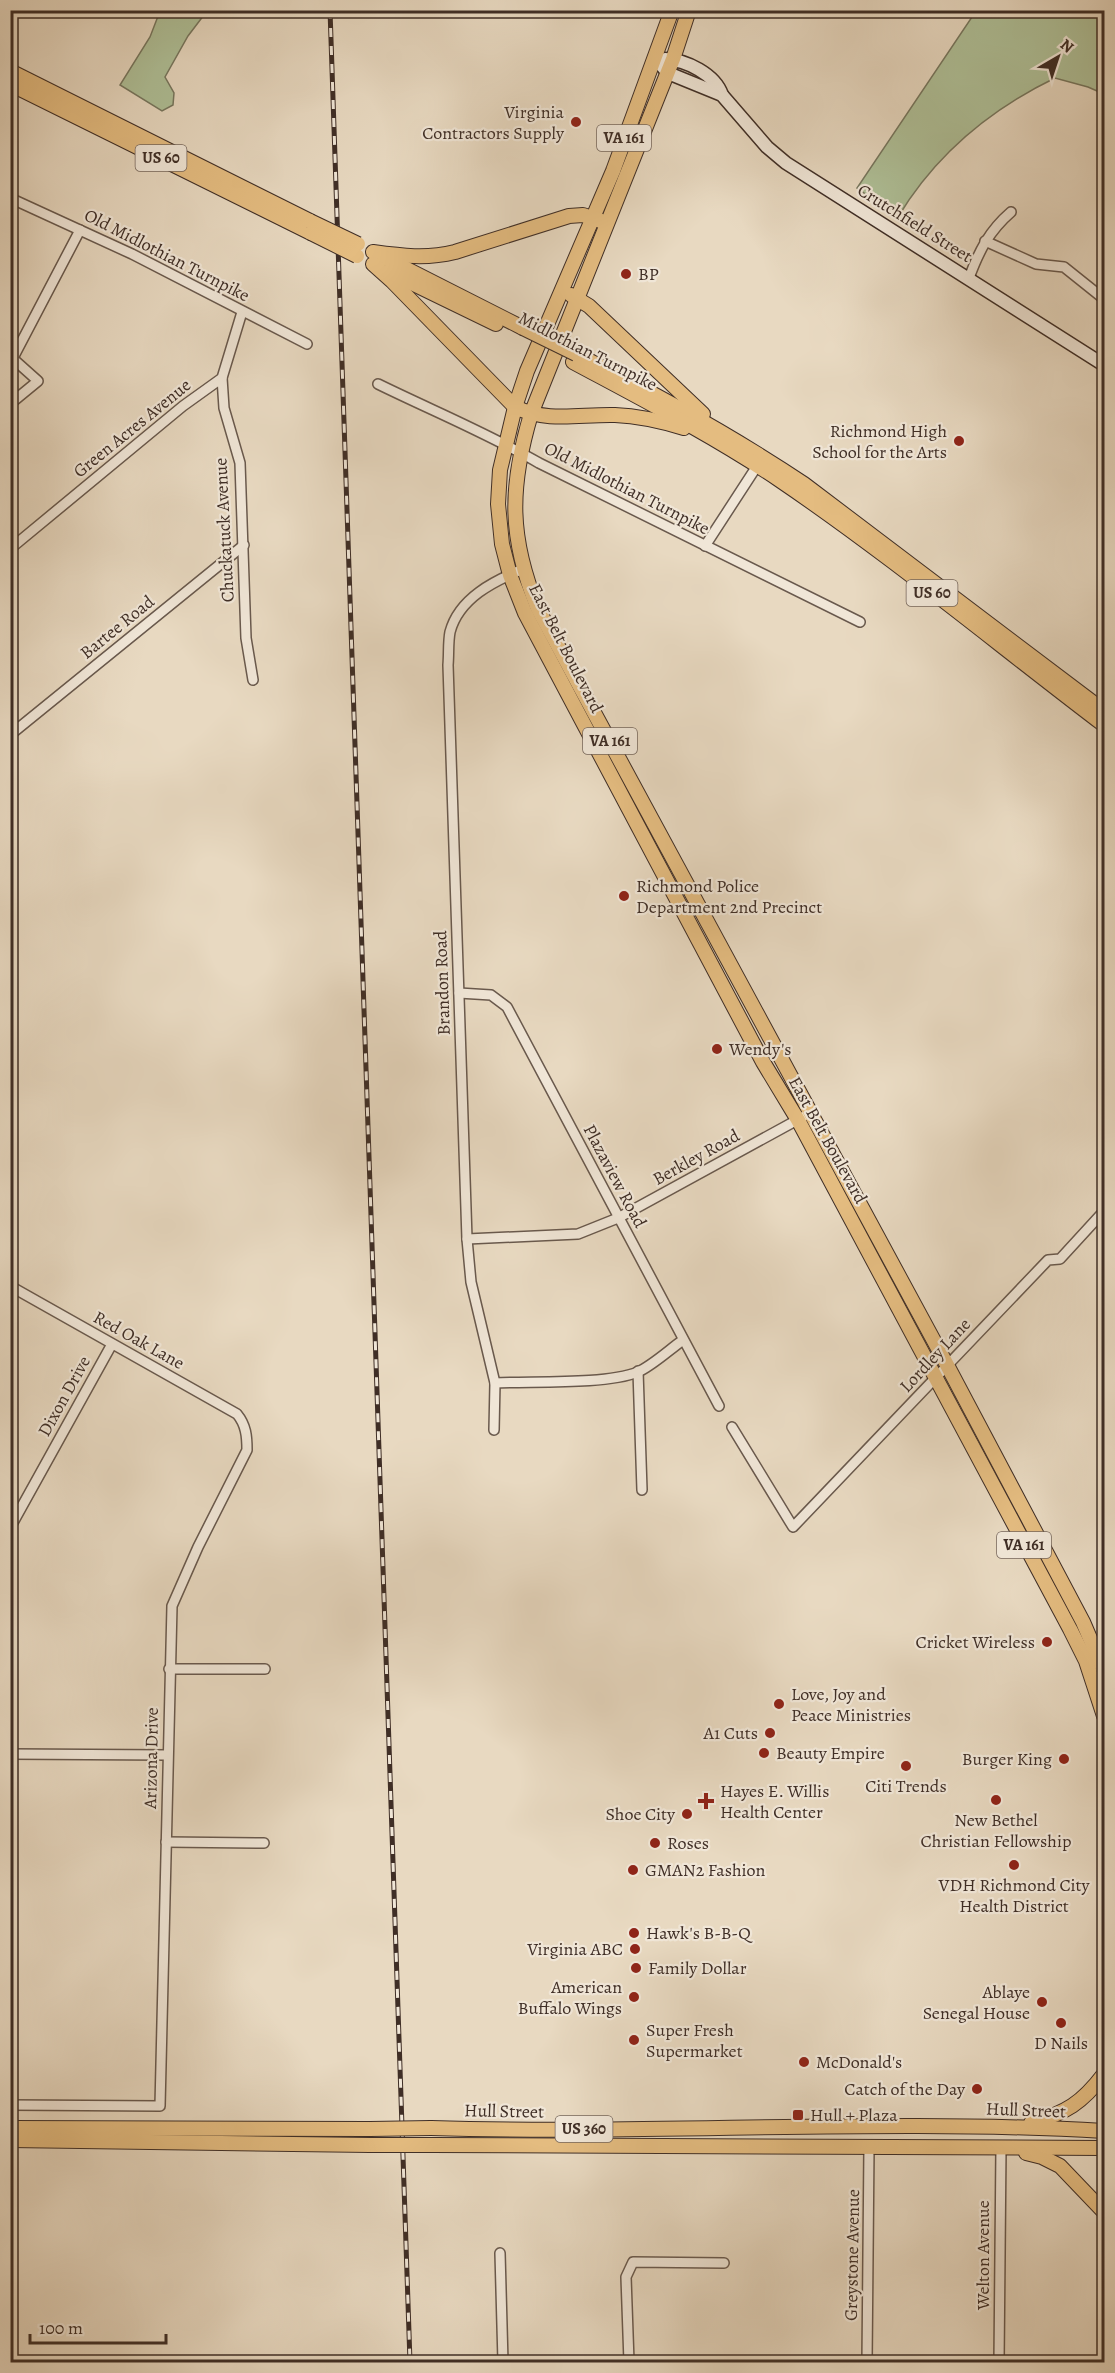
<svg xmlns="http://www.w3.org/2000/svg" width="1115" height="2373" font-family="Alegreya,serif">
<rect width="100%" height="100%" fill="#e8d9c1"/>
<filter id="stains"><feTurbulence type="fractalNoise" baseFrequency=".00333" numOctaves="4"/><feColorMatrix values="0 0 0 0 .2 0 0 0 0 .09 0 0 0 0 .02 0 0 0 .5 -.17"/></filter>
<radialGradient id="worn" r=".72"><stop offset=".6" stop-color="#630" stop-opacity="0"/><stop offset="1" stop-color="#630" stop-opacity=".3"/></radialGradient>
<g fill="#afc098" stroke="#77775f" stroke-width="1.5">
<path d="M160 11H207L188 36 165 77 174 93 173 105 162 111 120 85 150 37Z"/>
<path d="M976 11H1104V94L1088 87 1055 78C989 110 936 154 898 217L857 188Z"/>
</g>
<g fill="none" stroke-linecap="round" stroke-linejoin="round">
<g stroke="#69594d" stroke-width="12">
<g id="street">
<path d="M10 198 132 254 307 344"/>
<path d="M985 241 1036 264 1064 267 1104 299"/>
<path d="M969 278C979 251 989 231 1011 212"/>
<path d="M10 356 38 381 10 404"/>
<path d="M13 358 80 230"/>
<path d="M222 378 224 408 240 463 246 638 253 680"/>
<path d="M378 384C431 410 487 433 539 463L860 622"/>
<path d="M705 546 757 466"/>
<path d="M10 549 183 406 222 378 242 312"/>
<path d="M10 735 244 545"/>
<path d="M459 993 491 995 507 1007 719 1406"/>
<path d="M467 1239 578 1234 618 1218 810 1113"/>
<path d="M10 1286 237 1414C246 1425 247 1436 247 1450L198 1547 172 1606 160 2106 10 2105"/>
<path d="M638 1371 642 1490"/>
<path d="M495 1383C532 1381 605 1385 638 1372 653 1365 669 1350 683 1340"/>
<path d="M732 1427 793 1527 1048 1260 1060 1259 1104 1211"/>
<path d="M494 1430 495 1383 471 1282 467 1239 448 665C449 654 448 642 450 632 459 598 494 581 523 569"/>
<path d="M10 1528 112 1344"/>
<path d="M169 1669H265"/>
<path d="M10 1754 167 1755"/>
<path d="M166 1842 264 1843"/>
<path d="M500 2253 503 2362"/>
<path d="M629 2362 626 2277 633 2262 724 2263"/>
<path d="M867 2362 869 2147"/>
<path d="M999 2362 1001 2147"/>
</g>
</g>
<g stroke="#3f2e26" stroke-width="15">
<g id="secondary">
<path d="M655 58 668 73 722 95 767 147 786 163 1104 365"/>
<path d="M665 59C686 60 715 74 722 95"/>
</g>
</g>
<g stroke="#3f2e26" stroke-width="16">
<g id="primary">
<path d="M672 10 613 171 527 371 515 407 500 470 498 504 502 544 510 575 525 613 763 1062 798 1120 1070 1629 1086 1661 1104 1716"/>
<path d="M689 10 673 59 531 414C509 488 509 538 538 609L947 1365 1083 1622 1104 1671"/>
<path d="M10 71 310 221"/>
<path d="M10 84 311 233"/>
<path d="M373 252C402 256 427 259 455 252L569 216 583 215 601 221"/>
<path d="M383 257 523 328"/>
<path d="M373 264 392 281 515 407C548 423 580 414 615 415 639 416 661 421 684 428"/>
<path d="M389 272 496 324"/>
<path d="M571 295 589 306 703 414"/>
<path d="M576 354C654 393 731 435 804 484L1104 711"/>
<path d="M573 362C642 399 712 435 778 479 890 555 996 643 1104 725"/>
<path d="M1031 2123C1066 2113 1082 2103 1104 2074"/>
<path d="M10 2128 370 2129"/>
<path d="M431 2128C656 2135 880 2118 1104 2131"/>
<path d="M10 2140 370 2145"/>
<path d="M431 2145 1104 2148"/>
<path d="M1026 2153 1042 2157 1060 2166 1104 2212"/>
</g>
</g>
<use href="#street" stroke="#f0e6d7" stroke-width="9"/>
<use href="#secondary" stroke="#f0e6d7" stroke-width="12"/>
<use href="#primary" stroke="#e4bc80" stroke-width="14"/>
<g stroke="#3f2e26" stroke-width="5">
<path id="rail" d="M330 10 410 2362"/>
</g>
<use href="#rail" stroke="#f0e6d7" stroke-width="3" stroke-dasharray="9" stroke-linecap="butt"/>
<g stroke="#3f2e26" stroke-width="16" stroke-linecap="butt">
<g id="primary-bridge">
<path d="M310 221 358 244"/>
<path d="M311 233 357 256"/>
<path d="M523 328 576 354"/>
<path d="M370 2129 431 2128"/>
<path d="M370 2145H431"/>
</g>
</g>
<use href="#primary-bridge" stroke="#e4bc80" stroke-width="14"/>
</g>
<g fill="#8f2418" stroke="#f0e6d7" stroke-width="2">
<circle cx="576" cy="122" r="6"/>
<circle cx="626" cy="274" r="6"/>
<circle cx="959" cy="441" r="6"/>
<circle cx="624" cy="896" r="6"/>
<circle cx="717" cy="1049" r="6"/>
<circle cx="1047" cy="1642" r="6"/>
<circle cx="779" cy="1704" r="6"/>
<circle cx="770" cy="1733" r="6"/>
<circle cx="764" cy="1753" r="6"/>
<circle cx="1064" cy="1759" r="6"/>
<circle cx="906" cy="1766" r="6"/>
<circle cx="996" cy="1800" r="6"/>
<path d="M703 1792h6v6h6v6h-6v6h-6v-6h-6v-6h6z"/>
<circle cx="687" cy="1814" r="6"/>
<circle cx="655" cy="1843" r="6"/>
<circle cx="1014" cy="1865" r="6"/>
<circle cx="633" cy="1870" r="6"/>
<circle cx="634" cy="1933" r="6"/>
<circle cx="635" cy="1949" r="6"/>
<circle cx="636" cy="1968" r="6"/>
<circle cx="634" cy="1997" r="6"/>
<circle cx="1042" cy="2002" r="6"/>
<circle cx="1061" cy="2023" r="6"/>
<circle cx="634" cy="2040" r="6"/>
<circle cx="804" cy="2062" r="6"/>
<circle cx="977" cy="2089" r="6"/>
<rect x="792" y="2109" width="12" height="12" rx="3"/>
</g>
<g text-anchor="middle" dominant-baseline="central" stroke-width="4.5" stroke-linejoin="round" paint-order="stroke">
<g fill="#f0e6d7" stroke="#74655b" stroke-width="1.5">
<rect x="597" y="125" width="54" height="26" rx="4.5"/>
<rect x="135.5" y="145" width="51" height="26" rx="4.5"/>
<rect x="906.5" y="580" width="51" height="26" rx="4.5"/>
<rect x="583" y="728" width="54" height="26" rx="4.5"/>
<rect x="997" y="1532" width="54" height="26" rx="4.5"/>
<rect x="555.5" y="2116" width="57" height="26" rx="4.5"/>
</g>
<g font-size="16" font-weight="bold" fill="#3f2e26">
<text x="624" y="138">VA 161</text>
<text x="161" y="158">US 60</text>
<text x="932" y="593">US 60</text>
<text x="610" y="741">VA 161</text>
<text x="1024" y="1545">VA 161</text>
<text x="584" y="2129">US 360</text>
</g>
<g font-size="18" fill="#3f2e26" stroke="#f0e6d7" text-anchor="start">
<text x="564" y="112" text-anchor="end">Virginia<tspan x="564" dy="21">Contractors Supply</tspan></text>
<text x="638" y="274">BP</text>
<text x="947" y="431" text-anchor="end">Richmond High<tspan x="947" dy="21">School for the Arts</tspan></text>
<text x="636" y="886">Richmond Police<tspan x="636" dy="21">Department 2nd Precinct</tspan></text>
<text x="729" y="1049">Wendy's</text>
<text x="1035" y="1642" text-anchor="end">Cricket Wireless</text>
<text x="791" y="1694">Love, Joy and<tspan x="791" dy="21">Peace Ministries</tspan></text>
<text x="758" y="1733" text-anchor="end">A1 Cuts</text>
<text x="776" y="1753">Beauty Empire</text>
<text x="1052" y="1759" text-anchor="end">Burger King</text>
<text x="906" y="1786" text-anchor="middle">Citi Trends</text>
<text x="720" y="1791">Hayes E. Willis<tspan x="720" dy="21">Health Center</tspan></text>
<text x="675" y="1814" text-anchor="end">Shoe City</text>
<text x="996" y="1820" text-anchor="middle">New Bethel<tspan x="996" dy="21">Christian Fellowship</tspan></text>
<text x="667" y="1843">Roses</text>
<text x="645" y="1870">GMAN2 Fashion</text>
<text x="1014" y="1885" text-anchor="middle">VDH Richmond City<tspan x="1014" dy="21">Health District</tspan></text>
<text x="646" y="1933">Hawk's B-B-Q</text>
<text x="623" y="1949" text-anchor="end">Virginia ABC</text>
<text x="648" y="1968">Family Dollar</text>
<text x="622" y="1987" text-anchor="end">American<tspan x="622" dy="21">Buffalo Wings</tspan></text>
<text x="1030" y="1992" text-anchor="end">Ablaye<tspan x="1030" dy="21">Senegal House</tspan></text>
<text x="646" y="2030">Super Fresh<tspan x="646" dy="21">Supermarket</tspan></text>
<text x="1061" y="2043" text-anchor="middle">D Nails</text>
<text x="816" y="2062">McDonald's</text>
<text x="965" y="2089" text-anchor="end">Catch of the Day</text>
<text x="810" y="2115">Hull + Plaza</text>
</g>
<g font-size="18" fill="#3f2e26" stroke="#f0e6d7">
<text transform="translate(915 223) rotate(32)">Crutchfield Street</text>
<text transform="translate(167 255) rotate(27)">Old Midlothian Turnpike</text>
<text transform="translate(588 351) rotate(27)">Midlothian Turnpike</text>
<text transform="translate(132 428) rotate(-39)">Green Acres Avenue</text>
<text transform="translate(627 488) rotate(27)">Old Midlothian Turnpike</text>
<text transform="translate(224 530) rotate(-93)">Chuckatuck Avenue</text>
<text transform="translate(117 627) rotate(-39)">Bartee Road</text>
<text transform="translate(566 648) rotate(63)">East Belt Boulevard</text>
<text transform="translate(442 983) rotate(-92)">Brandon Road</text>
<text transform="translate(828 1140) rotate(61)">East Belt Boulevard</text>
<text transform="translate(696 1157) rotate(-29)">Berkley Road</text>
<text transform="translate(615 1176) rotate(62)">Plazaview Road</text>
<text transform="translate(139 1340) rotate(29)">Red Oak Lane</text>
<text transform="translate(935 1355) rotate(-47)">Lordley Lane</text>
<text transform="translate(64 1396) rotate(-61)">Dixon Drive</text>
<text transform="translate(151 1758) rotate(-89)">Arizona Drive</text>
<text transform="translate(1026 2110) rotate(2)">Hull Street</text>
<text transform="translate(504 2111) rotate(1)">Hull Street</text>
<text transform="translate(852 2255) rotate(-89)">Greystone Avenue</text>
<text transform="translate(983 2255) rotate(-90)">Welton Avenue</text>
</g>
</g>
<rect width="1115" height="2373" fill="none" stroke="#e8d9c1" stroke-width="36"/>
<rect x="12" y="12" width="1091" height="2349" fill="none" stroke="#3f2e26" stroke-width="3"/>
<rect x="18" y="18" width="1079" height="2337" fill="none" stroke="#3f2e26" stroke-width="1.5"/>
<g transform="translate(1058 57) rotate(39)" stroke="#f0e6d7" stroke-width="4.5" paint-order="stroke">
<path d="M0-4.5L10 22L0 15L-10 22Z" fill="#3f2e26"/>
<text y="-9" font-size="16" font-weight="bold" text-anchor="middle" fill="#3f2e26">N</text>
</g>
<path d="M30 2334v9h136v-9" fill="none" stroke="#3f2e26" stroke-width="3"/>
<text x="39" y="2334" font-size="18" fill="#3f2e26" stroke="#f0e6d7" stroke-width="4.5" paint-order="stroke">100 m</text>
<rect width="100%" height="100%" filter="url(#stains)"/>
<rect width="100%" height="100%" fill="url(#worn)"/>
</svg>
